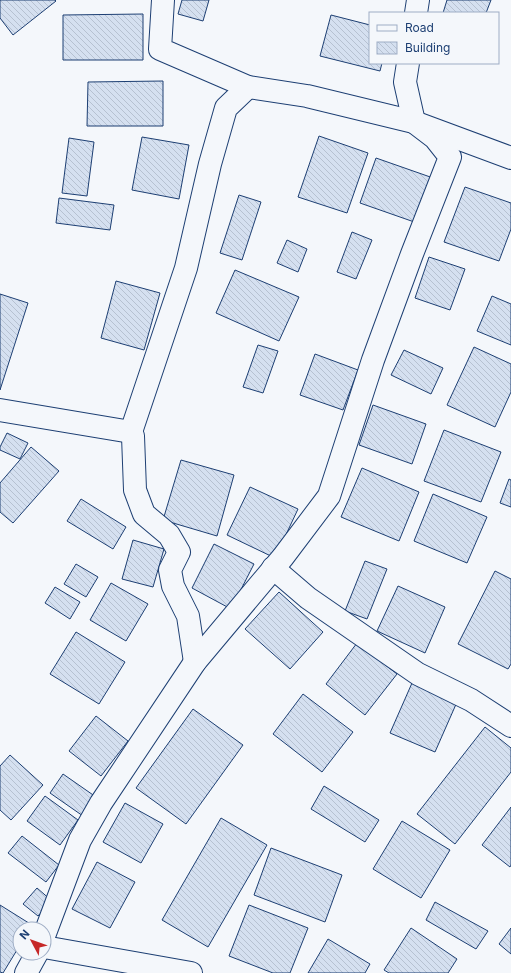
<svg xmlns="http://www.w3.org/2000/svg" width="511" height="973" font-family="Inter,sans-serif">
<defs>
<pattern id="building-back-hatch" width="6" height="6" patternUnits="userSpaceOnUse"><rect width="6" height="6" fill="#d5e0f0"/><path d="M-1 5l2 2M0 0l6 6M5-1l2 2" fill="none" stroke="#b6c1d1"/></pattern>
</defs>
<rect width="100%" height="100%" fill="#f4f7fb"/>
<g fill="url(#building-back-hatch)" stroke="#1d3f73">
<path d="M0 0H55L56 1 13 35 0 18Z"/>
<path d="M182 0H209L203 21 178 14Z"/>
<path d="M447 0H491L486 13H443Z"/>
<path d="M143 14V60H63V15Z"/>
<path d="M331 15 370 25V63H382L380 71 320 56Z"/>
<path d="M163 81V126H87L88 82Z"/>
<path d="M319 136 368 153 347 213 298 197Z"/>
<path d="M142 137 189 145 179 199 132 190Z"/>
<path d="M69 138 94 142 87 196 62 193Z"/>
<path d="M376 158 436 179 420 224 360 203Z"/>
<path d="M465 187 511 203V229L499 261 444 242Z"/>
<path d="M239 195 261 202 242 260 220 253Z"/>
<path d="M59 198 114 205 110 230 56 223Z"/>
<path d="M352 232 372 240 356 279 337 272Z"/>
<path d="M287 240 307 249 298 272 277 263Z"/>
<path d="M429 257 465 269 450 310 415 298Z"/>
<path d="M235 270 299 297 279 341 216 313Z"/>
<path d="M116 281 160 293 144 350 101 338Z"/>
<path d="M0 294 28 303 0 390Z"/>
<path d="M492 296 511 304V345L477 331Z"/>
<path d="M258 345 278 351 263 393 243 387Z"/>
<path d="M474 347 511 364V392L495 427 447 405Z"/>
<path d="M404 350 443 368 431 394 391 375Z"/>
<path d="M315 354 358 370 343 410 300 395Z"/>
<path d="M373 405 426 424 412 464 359 445Z"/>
<path d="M444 430 501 452 481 502 424 481Z"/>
<path d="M7 433 28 443 20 459 0 450V447Z"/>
<path d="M31 447 59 471 13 523 0 512V483Z"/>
<path d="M181 460 234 475 217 536 163 520Z"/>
<path d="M362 468 419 492 399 541 341 517Z"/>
<path d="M509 479 511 480V507L500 503Z"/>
<path d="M250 487 298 509 275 558 227 535Z"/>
<path d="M433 494 487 517 467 563 414 541Z"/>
<path d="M81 499 126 527 113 549 67 521Z"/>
<path d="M133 540 164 549 153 587 122 579Z"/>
<path d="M214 544 254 564 231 609 192 588Z"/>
<path d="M365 561 387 569 367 619 345 611Z"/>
<path d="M76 564 98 577 86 597 64 584Z"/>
<path d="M495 571 511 579V664L508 669 458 644Z"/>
<path d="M111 583 148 604 126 641 90 620Z"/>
<path d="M398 586 445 607 425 653 377 631Z"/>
<path d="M55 587 80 602 70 619 45 603Z"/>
<path d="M279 592 323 632 290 669 245 629Z"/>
<path d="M76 632 125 662 99 704 50 674Z"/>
<path d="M357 643 397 674 365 715 326 684Z"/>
<path d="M412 683 457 702 435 752 390 733Z"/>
<path d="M303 694 353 732 322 772 273 734Z"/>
<path d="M193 709 243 745 186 824 136 788Z"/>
<path d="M96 716 128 741 101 776 69 751Z"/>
<path d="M485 727 511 748V772L455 844 417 814Z"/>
<path d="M10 755 43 785 11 820 0 810V766Z"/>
<path d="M63 774 96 797 83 816 50 793Z"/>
<path d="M324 786 379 820 365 842 311 809Z"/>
<path d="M45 796 78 820 60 845 27 821Z"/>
<path d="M125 803 163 824 141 863 103 842Z"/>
<path d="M511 807V865L510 867 482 845Z"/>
<path d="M221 818 267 845 208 947 162 920Z"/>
<path d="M402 821 450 850 421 898 373 869Z"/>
<path d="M22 836 59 865 46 882 8 853Z"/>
<path d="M271 848 342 875 325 922 254 895Z"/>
<path d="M97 862 135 882 110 928 72 909Z"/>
<path d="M37 888 52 901 38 916 23 904Z"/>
<path d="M435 902 488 931 476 949 426 920Z"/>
<path d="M0 905 32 925 30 929H20V945L3 973 0 972Z"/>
<path d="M249 905 308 928 290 973H273L229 956Z"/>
<path d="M411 928 457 959 448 973H389L384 970Z"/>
<path d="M511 928V954L499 944Z"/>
<path d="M328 939 370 964 365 973H308Z"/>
</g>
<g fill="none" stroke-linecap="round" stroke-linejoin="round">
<g stroke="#1d3f73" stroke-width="24">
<g id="street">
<path d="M163 0 160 49 248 87 307 96 414 122 511 158"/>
<path d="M416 13 418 0"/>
<path d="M0 410 131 432"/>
<path d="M273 568 308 598 418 674 471 700 511 726"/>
<path d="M195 662 188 616 173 586 170 570 179 552 169 535 144 514 135 490 133 436 131 432 186 268 210 164 226 108 248 87"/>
<path d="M44 936 80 840 101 803 195 662 283 557 329 496 373 360 412 254 450 157 435 138 414 122 405 82 408 63"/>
<path d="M44 947 191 973"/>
<path d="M26 973 37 953"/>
</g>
</g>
<use href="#street" stroke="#f4f7fb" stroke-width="22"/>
</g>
<rect x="369" y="12" width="130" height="52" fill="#f4f7fb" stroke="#9eadc5"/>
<rect x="377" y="25" width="20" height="6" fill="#f4f7fb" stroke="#9eadc5"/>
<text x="405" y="32" font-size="12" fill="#1d3f73">Road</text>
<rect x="377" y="42" width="20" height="12" fill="url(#building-back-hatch)" stroke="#9eadc5"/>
<text x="405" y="52" font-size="12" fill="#1d3f73">Building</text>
<g transform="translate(32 941) rotate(311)"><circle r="19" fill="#f4f7fb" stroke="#9eadc5"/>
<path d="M0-3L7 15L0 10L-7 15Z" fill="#c62828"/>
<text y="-6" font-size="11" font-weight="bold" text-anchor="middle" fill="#1d3f73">N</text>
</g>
</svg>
